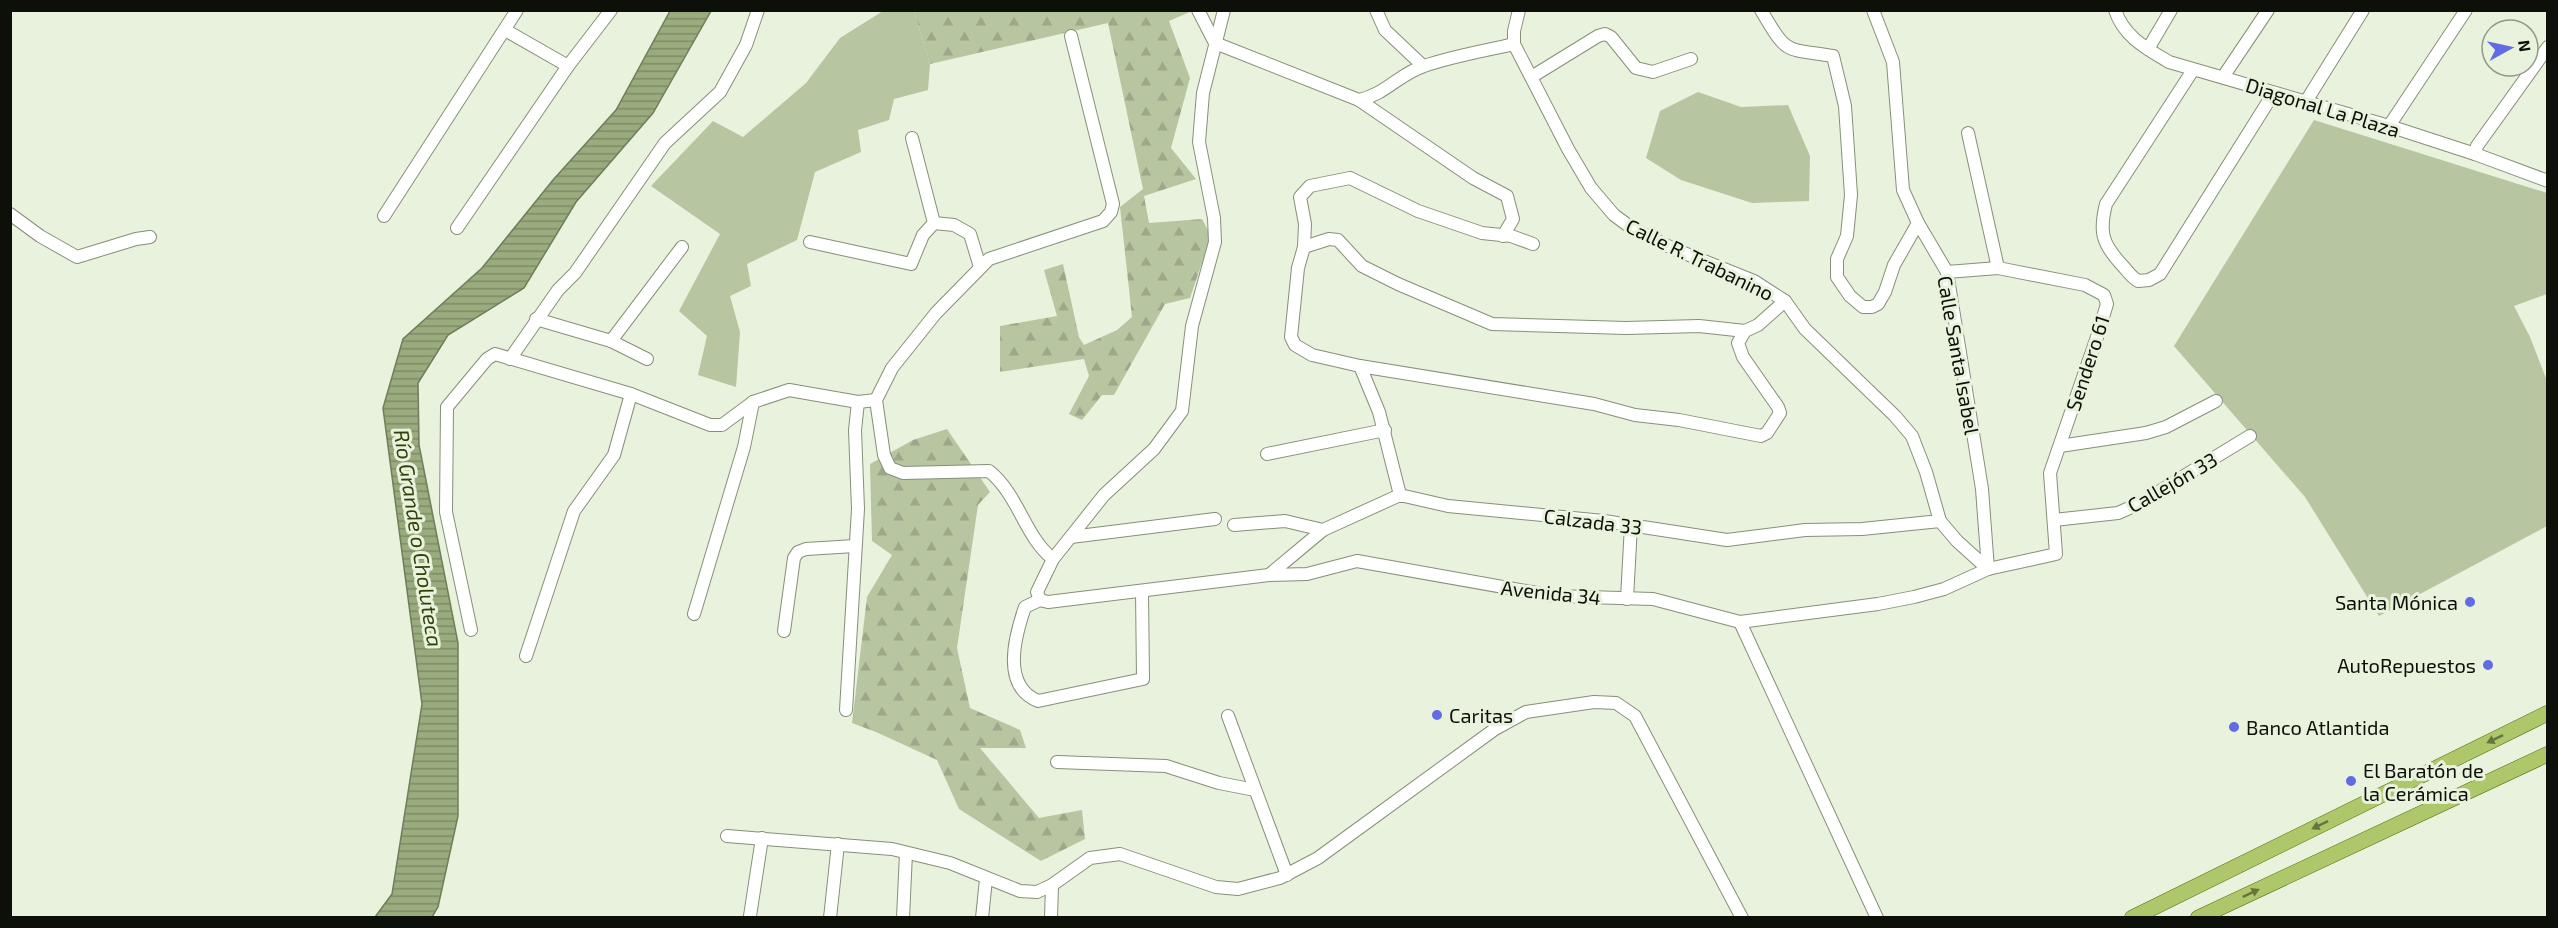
<svg xmlns="http://www.w3.org/2000/svg" width="2558" height="928" font-family="'Exo 2',sans-serif">
<defs>
<pattern id="forest-firs" width="22" height="20" patternUnits="userSpaceOnUse" patternTransform="scale(1.5)"><rect width="22" height="20" fill="#b7c5a1"/><path d="M5 1l3.5 6h-7zM16 11l3.5 6h-7z" fill="#9ca889"/></pattern>
<pattern id="water-rules" width="6" height="5" patternUnits="userSpaceOnUse" patternTransform="scale(1.5)"><rect width="6" height="5" fill="#9aac7d"/><path d="M0 2.5h6" fill="none" stroke="#7c8b65"/></pattern>
</defs>
<rect width="100%" height="100%" fill="#e9f2dc"/>
<g fill="#b7c5a1">
<path d="M883 11H914L930 64 928 90 894 99 889 120 858 130 861 152 815 172 797 240 747 264 751 286 730 296 740 332 736 387 698 375 707 336 679 311 720 234 651 186 713 121 743 137 806 83 840 38Z"/>
<path d="M1698 92 1741 107 1788 105 1810 156 1809 201 1752 203 1681 180 1646 158 1660 111Z"/>
<path d="M2314 120 2547 193V294L2514 306 2530 337 2547 381V526L2379 616 2305 497 2174 346Z"/>
</g>
<g fill="url(#forest-firs)">
<path d="M914 11H1192L1169 21 1190 78 1171 148 1196 179 1144 196 1149 223 1202 219 1211 236 1190 298 1165 304 1114 395H1102L1082 420 1069 414 1089 376 1084 359 1000 372V326L1057 316 1044 270 1063 264 1079 337 1084 345 1117 330 1132 317 1120 207 1143 189 1108 23 930 64Z"/>
<path d="M947 429 990 492 978 505 957 648 970 708 1020 730 1026 748H980L1039 818 1082 810 1085 839 1041 861 959 809 937 760 876 732 852 723 867 597 892 555 872 541 870 464 913 440Z"/>
</g>
<path fill="url(#water-rules)" stroke="#707d5a" stroke-width="1.5" d="M670 11H711L653 113 576 202 524 288 448 335 418 383 419 445 458 643V816L438 907 432 917H375L392 894 422 704 383 408 403 339 482 268 553 180 616 110Z"/>
<g fill="none" stroke-linecap="round" stroke-linejoin="round">
<g stroke="#878f7b" stroke-width="14">
<g id="minor">
<path d="M1198 10 1215 43 1359 100C1386 94 1399 74 1424 66 1453 56 1484 51 1514 44"/>
<path d="M1376 10 1385 30 1423 66"/>
<path d="M1519 10 1514 31V44L1568 149 1591 188 1614 215 1633 229 1674 249 1754 281 1785 301 1805 329 1895 416 1912 436 1926 472 1940 521 1957 541 1988 569"/>
<path d="M1761 10C1788 56 1784 48 1833 56L1845 106 1851 195 1847 236 1837 259V277L1850 296 1863 307H1872L1878 304 1885 292 1894 265 1918 223"/>
<path d="M1873 10 1893 62 1903 190 1918 223 1947 272 1982 489 1988 569"/>
<path d="M2115 10C2124 37 2146 48 2169 62L2389 126 2475 154 2548 181"/>
<path d="M505 30 568 66"/>
<path d="M2148 49 2171 10"/>
<path d="M2193 70 2106 204C2099 232 2102 243 2121 264 2127 270 2131 277 2138 281L2149 280 2160 274 2273 94"/>
<path d="M1533 76 1598 36 1605 34 1611 37 1636 68 1653 72 1691 59"/>
<path d="M2223 77 2268 10"/>
<path d="M1359 100 1473 178 1507 196 1513 219 1503 236"/>
<path d="M2305 103 2363 10"/>
<path d="M2389 126 2466 10"/>
<path d="M1968 133 1998 268"/>
<path d="M912 138 934 223"/>
<path d="M2475 154 2477 146 2548 47"/>
<path d="M10 214 40 236 77 257 136 239 150 237"/>
<path d="M384 216 517 10"/>
<path d="M934 223 954 225 970 234 980 267"/>
<path d="M457 228 568 66 611 10"/>
<path d="M810 242 911 264 923 235 934 223"/>
<path d="M1304 247 1305 224 1300 197 1310 186 1350 178 1418 211 1482 233 1511 236 1533 244"/>
<path d="M536 319 611 341 647 359"/>
<path d="M1745 331 1738 343 1743 357 1778 407 1780 413 1767 433 1761 436 1679 420 1635 415 1594 404 1360 366 1312 355 1295 345 1291 337 1298 268 1304 247 1329 239 1338 240 1362 266 1398 284 1492 324 1626 328 1699 326 1745 331 1758 325 1785 301"/>
<path d="M611 341 682 247"/>
<path d="M510 359 558 290 575 273 665 143 720 92 746 45 758 10"/>
<path d="M1360 366 1379 412 1400 495"/>
<path d="M2060 446 2146 433 2166 427 2216 401"/>
<path d="M1267 454 1385 430"/>
<path d="M2054 520 2118 513 2145 501 2171 484 2250 436"/>
<path d="M1234 525 1285 521 1323 530"/>
<path d="M1071 537 1215 519"/>
<path d="M1053 559C1024 536 1019 495 989 471L903 473 890 468 884 455 876 400 892 368 936 313 989 259 1103 221 1111 212 1113 204 1071 36"/>
<path d="M1269 575 1323 530 1400 495 1448 506 1604 521 1727 540 1805 530 1862 529 1940 521"/>
<path d="M1627 599 1631 525"/>
<path d="M1040 600 1048 602 1269 575 1307 574 1357 561 1554 596 1653 599 1740 622 1878 604 1914 597 1944 589 1988 569 2056 554 2050 473 2097 337 2107 304 2104 295 2085 285 1998 268 1947 272"/>
<path d="M1040 600 1037 592 1053 559 1104 495 1154 449 1182 411 1192 326 1215 242 1214 218 1199 142 1203 93 1224 10"/>
<path d="M1040 600 1025 607C1015 636 1001 686 1038 701L1143 679 1142 591"/>
<path d="M694 614 744 447 753 402"/>
<path d="M1740 622 1877 918"/>
<path d="M471 630 446 512 447 407 487 359 495 354 631 394 710 425H722L753 402 789 390 858 402 876 400"/>
<path d="M784 631 794 558 798 552 806 549 855 546"/>
<path d="M526 656 574 511 614 455 631 394"/>
<path d="M846 710 858 509 855 430 858 402"/>
<path d="M1228 716 1287 875"/>
<path d="M1057 762 1166 766 1219 783 1255 790"/>
<path d="M727 836 892 849 950 863 1020 891 1037 892 1052 885 1090 858 1120 854 1216 887 1238 889 1280 878 1318 858 1495 729 1526 712 1594 702 1616 703 1635 716 1742 918"/>
<path d="M750 916 762 838"/>
<path d="M830 918 838 844"/>
<path d="M903 918 906 853"/>
<path d="M982 918 986 879"/>
<path d="M1051 918 1052 885"/>
</g>
</g>
<g stroke="#546f09" stroke-width="16">
<g id="major">
<path d="M2132 918 2548 713"/>
<path d="M2198 918 2548 754"/>
</g>
</g>
<use href="#minor" stroke="#fff" stroke-width="12"/>
<use href="#major" stroke="#afc76b" stroke-width="15"/>
</g>
<defs><path id="oneway-solid" d="M-6-.8H1V-3.2L6.5 0L1 3.2V.8H-6Z" transform="scale(1.5)"/></defs>
<g fill="#66753f">
<use href="#oneway-solid" transform="translate(2495 739) rotate(154)"/>
<use href="#oneway-solid" transform="translate(2320 825) rotate(154)"/>
<use href="#oneway-solid" transform="translate(2251 893) rotate(-25)"/>
</g>
<g fill="#616be4" stroke="#e9f2dc" stroke-width="2">
<circle cx="2470" cy="602" r="6"/>
<circle cx="2488" cy="665" r="6"/>
<circle cx="1437" cy="715" r="6"/>
<circle cx="2234" cy="727" r="6"/>
<circle cx="2351" cy="781" r="6"/>
</g>
<g text-anchor="middle" dominant-baseline="central" stroke-width="6" stroke-linejoin="round" paint-order="stroke">
<g font-size="20" fill="#0d1009" stroke="#e9f2dc">
<text transform="translate(2323 107) rotate(17)">Diagonal La Plaza</text>
<text transform="translate(1700 259) rotate(26)">Calle R. Trabanino</text>
<text transform="translate(1959 355) rotate(80)">Calle Santa Isabel</text>
<text transform="translate(2087 363) rotate(-72)">Sendero 61</text>
<text transform="translate(2172 482) rotate(-30)">Callejón 33</text>
<text transform="translate(1593 521) rotate(7)">Calzada 33</text>
<text transform="translate(1551 592) rotate(6)">Avenida 34</text>
</g>
<g font-size="20" fill="#0d1009" stroke="#e9f2dc" text-anchor="start">
<text x="2458" y="602" text-anchor="end">Santa Mónica</text>
<text x="2476" y="665" text-anchor="end">AutoRepuestos</text>
<text x="1449" y="715">Caritas</text>
<text x="2246" y="727">Banco Atlantida</text>
<text x="2363" y="770">El Baratón de<tspan x="2363" dy="23">la Cerámica</tspan></text>
</g>
<g font-size="21" font-style="italic" fill="#2f4009" stroke="#e9f2dc">
<text transform="translate(419 538) rotate(81)">Río Grande o Choluteca</text>
</g>
</g>
<rect width="2558" height="928" fill="none" stroke="#0d1009" stroke-width="24"/>
<g transform="translate(2510 48) rotate(82)"><circle r="28" fill="#e9f2dc" stroke="#919888" stroke-width="1.5"/>
<path d="M0-4.5L10 22L0 15L-10 22Z" fill="#616be4"/>
<text y="-9" font-size="16" font-weight="bold" text-anchor="middle" fill="#0d1009">N</text>
</g>
</svg>
